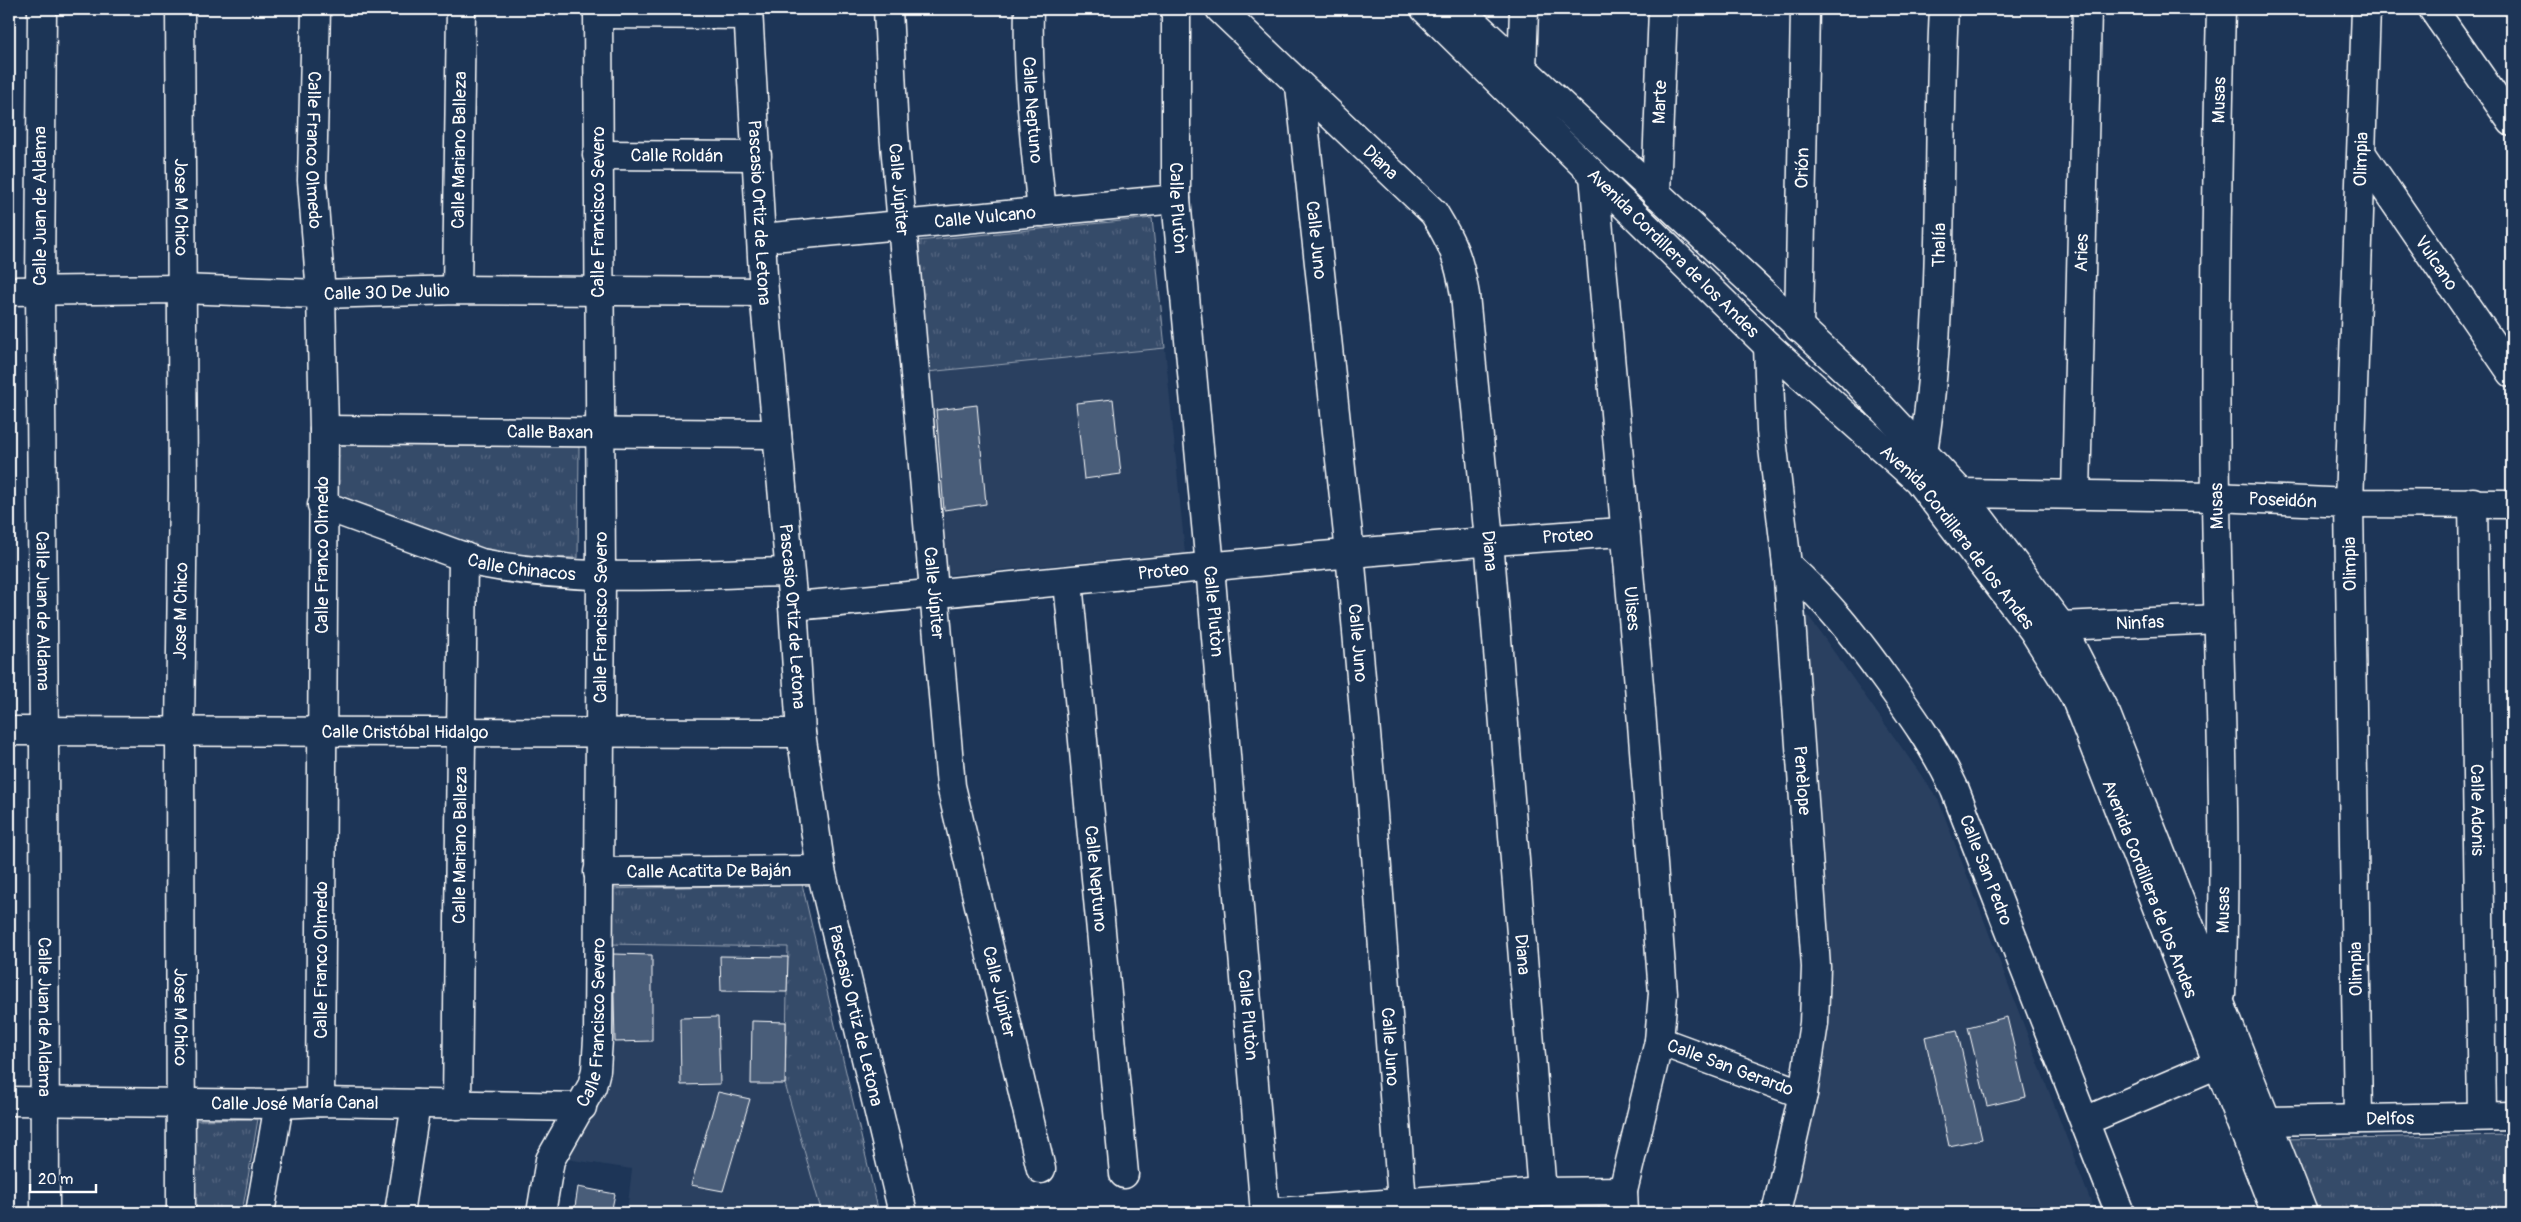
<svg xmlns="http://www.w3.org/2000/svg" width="2521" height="1222" font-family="Pangolin,sans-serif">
<defs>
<pattern id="park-tufts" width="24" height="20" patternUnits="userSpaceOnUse" patternTransform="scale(1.25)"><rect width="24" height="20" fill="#364b69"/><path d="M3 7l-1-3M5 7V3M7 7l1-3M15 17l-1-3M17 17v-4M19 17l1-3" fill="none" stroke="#546680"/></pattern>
</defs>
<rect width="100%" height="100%" fill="#1d3557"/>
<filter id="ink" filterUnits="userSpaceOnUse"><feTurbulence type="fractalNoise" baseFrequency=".02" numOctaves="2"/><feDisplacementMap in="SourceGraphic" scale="10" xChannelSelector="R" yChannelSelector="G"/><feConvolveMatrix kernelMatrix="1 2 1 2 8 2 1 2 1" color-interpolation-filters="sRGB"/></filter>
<g filter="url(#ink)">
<g fill="#2a4161">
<path d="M1165 348 1185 553 944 575 927 372Z"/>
<rect x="9" y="424" width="4" height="283"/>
<path d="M1800 604 1938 799 2095 1213H1785L1823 954Z"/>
<path d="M606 944 788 947 785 1084 822 1213H627L632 1169 560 1158 606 1085Z"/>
</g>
<g fill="url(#park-tufts)" stroke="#9aa5b4">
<path d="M1152 218 1165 348 927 372 917 241Z"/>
<path d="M328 445 579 447 578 558 491 555 330 494Z"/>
<path d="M802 884 879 1213H822L785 1084 788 947 606 944 607 889Z"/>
<path d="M258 1119 242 1213H190L191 1120Z"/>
<path d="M2512 1135V1213H2306L2284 1139Z"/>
</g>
<path fill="#364b69" stroke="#9aa5b4" d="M1599 1205V1213H1492Z"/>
<g fill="#4a5d79" stroke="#fff">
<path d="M9 388H13V408L9 409Z"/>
<path d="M1113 399 1121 474 1084 479 1076 403Z"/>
<path d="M977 405 986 504 944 510 936 410Z"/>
<path d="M613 954 652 955V1041L615 1042Z"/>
<path d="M720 956 788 957 787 992 721 991Z"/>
<path d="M718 1017 720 1084 681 1085 680 1018Z"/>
<path d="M2007 1017 2026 1097 1987 1106 1968 1027Z"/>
<path d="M752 1021 786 1022 785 1084H751Z"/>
<path d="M1957 1030 1982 1139 1949 1146 1925 1037Z"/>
<path d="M718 1092 750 1099 723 1191 691 1185Z"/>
<path d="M578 1187 615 1194 611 1213H574Z"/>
</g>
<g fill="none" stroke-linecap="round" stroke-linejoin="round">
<g stroke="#fff" stroke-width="31">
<g id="minor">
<path id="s1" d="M42 9 40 291 44 732 45 1213"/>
<path id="s2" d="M180 9 183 485 180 733 181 1213"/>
<path id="s3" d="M316 9 312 180 321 294 324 430 320 1102"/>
<path id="s4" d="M748 9 764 292 793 606 801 733 821 870 903 1213"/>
<path id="s5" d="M888 9 894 133 951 786 1041 1169"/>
<path id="s6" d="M1029 9C1027 77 1035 144 1042 212"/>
<path id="s7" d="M1176 9V199L1210 567 1265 1213"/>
<path id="s8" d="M1220 9 1434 213C1453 244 1459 259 1465 295L1489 540 1542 1192"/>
<path id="s9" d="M1425 9 1768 346 1918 480 2033 630 2075 697 2276 1213"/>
<path d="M1459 9 1851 375 1961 493 2061 626 2106 714 2303 1213"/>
<path d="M2433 9 2512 122"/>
<path d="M598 14 748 15"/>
<path d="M1522 70 1524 9"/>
<path id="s10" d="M1300 86 1350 553 1372 801 1402 1202"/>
<path id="s11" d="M2362 154 2512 373"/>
<path id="s12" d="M597 155 757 156"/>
<path id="s13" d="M1594 175 1639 685 1663 993 1659 1041 1623 1191 1624 1213"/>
<path id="s14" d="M1656 194 1663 9"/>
<path id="s15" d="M762 238 1176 199"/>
<path id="s16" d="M457 290 461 9"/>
<path id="s17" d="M9 291 181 289 321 294 457 290 764 292"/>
<path id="s18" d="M1799 328 1805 9"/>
<path id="s19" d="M1768 346 1771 431 1787 565 1816 967 1814 1023 1803 1094 1776 1213"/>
<path id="s20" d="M324 430 777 434"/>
<path id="s21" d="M1921 464C1947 313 1936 160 1944 9"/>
<path id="s22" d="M1949 495 1961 493 2216 497 2349 503 2512 504"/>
<path id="s23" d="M2076 495 2087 9"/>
<path id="s24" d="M2473 502 2482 1116"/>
<path id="s25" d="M322 505 481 563C583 583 687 574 789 572"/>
<path id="s26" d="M1787 565C1827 601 1853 634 1884 677 1911 714 1936 749 1955 790L2120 1213"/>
<path id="s27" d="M1068 582 1124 1174"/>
<path id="s28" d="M793 606C1070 583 1346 549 1624 532"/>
<path id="s29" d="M2061 626 2219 619"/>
<path id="s30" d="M9 731 801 733"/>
<path id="s31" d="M598 872 821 870"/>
<path id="s32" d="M2221 994C2228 828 2218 664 2216 499 2214 336 2217 172 2221 9"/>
<path id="s33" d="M1659 1041 1803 1094"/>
<path id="s34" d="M9 1101 279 1104 320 1102 582 1107"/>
<path id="s35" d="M457 1105 463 556"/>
<path id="s36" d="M2358 1119 2349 503 2366 9"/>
<path d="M2085 1121 2218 1064"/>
<path id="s37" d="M2268 1121 2512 1116"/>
<path d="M260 1213 279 1104"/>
<path d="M399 1213 416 1104"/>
<path id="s38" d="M541 1213 550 1160 592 1086 596 1070 598 1039 601 577 598 9"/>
<path d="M1265 1213 1542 1192 1623 1191"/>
</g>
</g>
<use href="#minor" stroke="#1d3557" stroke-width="28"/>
</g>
</g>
<g text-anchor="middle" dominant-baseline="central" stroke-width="4" stroke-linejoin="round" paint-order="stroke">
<g font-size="18" fill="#fff" stroke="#1d3557">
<text stroke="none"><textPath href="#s14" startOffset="92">Marte</textPath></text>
<text stroke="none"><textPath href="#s32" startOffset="894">Musas</textPath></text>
<text stroke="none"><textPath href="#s6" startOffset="101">Calle Neptuno</textPath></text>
<text stroke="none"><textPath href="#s16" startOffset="140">Calle Mariano Balleza</textPath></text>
<text stroke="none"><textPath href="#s3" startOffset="141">Calle Franco Olmedo</textPath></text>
<text stroke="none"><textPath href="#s12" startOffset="80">Calle Roldán</textPath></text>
<text stroke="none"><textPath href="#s36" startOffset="960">Olimpia</textPath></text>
<text stroke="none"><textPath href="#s8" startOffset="222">Diana</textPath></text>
<text stroke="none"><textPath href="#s18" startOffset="160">Orión</textPath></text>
<text stroke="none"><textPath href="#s5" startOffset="181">Calle Júpiter</textPath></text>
<text transform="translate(40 206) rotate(-90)">Calle Juan de Aldama</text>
<text stroke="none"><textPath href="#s2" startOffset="198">Jose M Chico</textPath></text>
<text stroke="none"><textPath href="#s7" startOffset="199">Calle Plutòn</textPath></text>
<text transform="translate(598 212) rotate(-90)">Calle Francisco Severo</text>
<text stroke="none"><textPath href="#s4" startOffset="204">Pascasio Ortiz de Letona</textPath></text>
<text stroke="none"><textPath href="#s15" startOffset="224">Calle Vulcano</textPath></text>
<text stroke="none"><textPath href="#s10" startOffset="155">Calle Juno</textPath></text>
<text stroke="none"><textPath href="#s21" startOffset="220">Thalía</textPath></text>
<text stroke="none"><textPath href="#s9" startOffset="348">Avenida Cordillera de los Andes</textPath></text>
<text stroke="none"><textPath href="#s23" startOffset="242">Aries</textPath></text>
<text stroke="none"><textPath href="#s11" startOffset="132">Vulcano</textPath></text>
<text stroke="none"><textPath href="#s17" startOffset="378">Calle 30 De Julio</textPath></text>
<text stroke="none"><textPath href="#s20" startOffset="226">Calle Baxan</textPath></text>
<text stroke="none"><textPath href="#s22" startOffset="334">Poseidón</textPath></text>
<text transform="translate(2217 506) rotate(-91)">Musas</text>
<text stroke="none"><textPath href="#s28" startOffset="778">Proteo</textPath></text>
<text stroke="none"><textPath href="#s9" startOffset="751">Avenida Cordillera de los Andes</textPath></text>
<text stroke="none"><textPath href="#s8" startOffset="641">Diana</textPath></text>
<text transform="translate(322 555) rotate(-90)">Calle Franco Olmedo</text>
<text transform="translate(2350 564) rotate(-91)">Olimpia</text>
<text stroke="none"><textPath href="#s25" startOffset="210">Calle Chinacos</textPath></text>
<text stroke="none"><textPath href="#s28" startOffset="372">Proteo</textPath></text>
<text stroke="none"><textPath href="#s5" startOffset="586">Calle Júpiter</textPath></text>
<text stroke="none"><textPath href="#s13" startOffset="435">Ulises</textPath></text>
<text stroke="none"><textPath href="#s1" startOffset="602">Calle Juan de Aldama</textPath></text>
<text transform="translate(181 611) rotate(-89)">Jose M Chico</text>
<text stroke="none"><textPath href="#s7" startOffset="604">Calle Plutòn</textPath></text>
<text stroke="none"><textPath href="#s4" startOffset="609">Pascasio Ortiz de Letona</textPath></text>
<text stroke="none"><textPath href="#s38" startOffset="608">Calle Francisco Severo</textPath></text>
<text stroke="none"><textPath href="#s29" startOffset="79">Ninfas</textPath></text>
<text stroke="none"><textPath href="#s10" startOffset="560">Calle Juno</textPath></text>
<text stroke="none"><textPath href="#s30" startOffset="396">Calle Cristóbal Hidalgo</textPath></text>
<text stroke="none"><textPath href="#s19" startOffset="436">Penèlope</textPath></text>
<text stroke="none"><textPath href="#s24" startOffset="308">Calle Adonis</textPath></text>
<text stroke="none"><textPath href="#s35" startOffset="260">Calle Mariano Balleza</textPath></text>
<text stroke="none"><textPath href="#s26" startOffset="368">Calle San Pedro</textPath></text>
<text stroke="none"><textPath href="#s31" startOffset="111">Calle Acatita De Baján</textPath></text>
<text stroke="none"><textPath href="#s27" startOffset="298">Calle Neptuno</textPath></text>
<text stroke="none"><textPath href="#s9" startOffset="1156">Avenida Cordillera de los Andes</textPath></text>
<text stroke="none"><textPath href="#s32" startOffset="84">Musas</textPath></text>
<text stroke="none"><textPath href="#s8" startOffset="1046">Diana</textPath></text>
<text transform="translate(321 960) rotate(-90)">Calle Franco Olmedo</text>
<text transform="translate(2356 969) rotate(-91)">Olimpia</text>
<text stroke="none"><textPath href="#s5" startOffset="991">Calle Júpiter</textPath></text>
<text stroke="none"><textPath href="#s4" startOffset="1014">Pascasio Ortiz de Letona</textPath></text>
<text stroke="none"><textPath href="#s7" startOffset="1009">Calle Plutòn</textPath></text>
<text stroke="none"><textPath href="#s1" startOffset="1008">Calle Juan de Aldama</textPath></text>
<text stroke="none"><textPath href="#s2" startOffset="1008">Jose M Chico</textPath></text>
<text stroke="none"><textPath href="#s38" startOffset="202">Calle Francisco Severo</textPath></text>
<text stroke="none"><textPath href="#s10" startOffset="965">Calle Juno</textPath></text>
<text stroke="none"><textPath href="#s33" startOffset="76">Calle San Gerardo</textPath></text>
<text stroke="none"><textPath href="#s34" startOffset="286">Calle José María Canal</textPath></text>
<text stroke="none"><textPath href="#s37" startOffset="122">Delfos</textPath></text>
</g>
</g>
<rect width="2521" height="1222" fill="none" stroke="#1d3557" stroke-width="30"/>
<rect x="15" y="15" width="2491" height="1192" fill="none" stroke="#fff" stroke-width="2" filter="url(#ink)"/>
<path d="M30 1184v8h66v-8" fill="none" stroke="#ffffff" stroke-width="2.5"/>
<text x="38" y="1184" font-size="15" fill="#ffffff" stroke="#1d3557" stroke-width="4" paint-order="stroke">20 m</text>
</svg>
